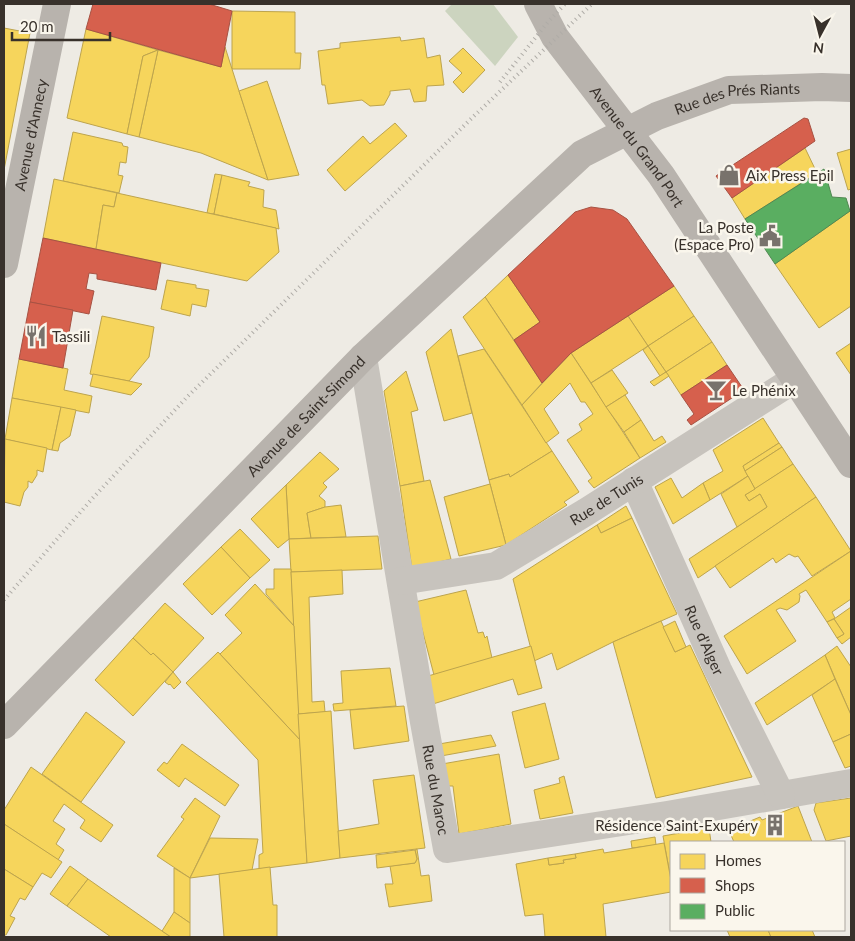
<svg xmlns="http://www.w3.org/2000/svg" width="855" height="941" font-family="Lato,sans-serif">
<rect width="100%" height="100%" fill="#eeebe4"/>
<path fill="#ccd4bf" d="M452 4H493L518 37 495 66 445 11Z"/>
<g fill="#f6d55c" stroke="#bda44d">
<path d="M232 11 295 12V53H301L300 69H232Z"/>
<path d="M4 28 30 33 4 170Z"/>
<path d="M86 29 158 50 143 56 127 134 67 118Z"/>
<path d="M400 37 401 41 424 38 427 58 440 55 444 85 427 86 426 101 414 102 410 89 390 91V94L384 105 370 106 362 100 328 104 325 85H322L318 51 340 48V43Z"/>
<path d="M225 47 239 91 268 180 201 153 139 137 158 50 221 67Z"/>
<path d="M463 48 485 70 463 93 453 82 462 73 449 61Z"/>
<path d="M158 50 139 137 127 134 143 56Z"/>
<path d="M267 81 299 175 268 180 239 91Z"/>
<path d="M395 123 407 136 345 191 327 170 363 136 370 144Z"/>
<path d="M73 132 122 143 123 146 128 147 126 163 120 162 118 175 123 176 119 193 63 181Z"/>
<path d="M805 148 817 173 745 219 732 198Z"/>
<path d="M851 149V189L848 190 837 153Z"/>
<path d="M215 174 222 175 214 214 207 213Z"/>
<path d="M222 175 250 182 248 186 264 190 263 207 276 210 279 229 214 214Z"/>
<path d="M54 179 117 193 114 207 103 205 96 249 43 238Z"/>
<path d="M117 193 276 228 279 252 247 281 96 249 103 205 114 207Z"/>
<path d="M850 211H851V306L819 328 775 264Z"/>
<path d="M508 275 540 322 514 340 485 297Z"/>
<path d="M167 280 196 285V288L209 290 206 307 192 304 190 316 161 309Z"/>
<path d="M674 286 694 316 648 346 628 316Z"/>
<path d="M485 297 542 383 522 405 463 317Z"/>
<path d="M102 316 154 327 149 357 129 381 90 374Z"/>
<path d="M628 316 648 346 591 383 571 353Z"/>
<path d="M694 316 712 342 666 372 648 346Z"/>
<path d="M451 329 472 413 444 421 426 352Z"/>
<path d="M712 342 727 365 681 395 666 372Z"/>
<path d="M851 343V375L836 353Z"/>
<path d="M648 346 666 372 660 376 643 350Z"/>
<path d="M484 349 552 451 510 477 509 474 489 480 458 356Z"/>
<path d="M571 353 640 458 594 488 588 481 592 478 567 440 582 430 579 424 593 414 585 402H581L570 383 544 409 559 433 546 443 522 405Z"/>
<path d="M19 359 68 369 64 390 92 396 89 413 12 398Z"/>
<path d="M612 370 628 393 606 407 591 383Z"/>
<path d="M406 371 418 410 411 412 424 481 400 486 384 391Z"/>
<path d="M666 372 669 376 654 386 650 382Z"/>
<path d="M93 374 129 381 142 384 131 395 90 386Z"/>
<path d="M625 395 641 420 624 432 606 407Z"/>
<path d="M12 398 61 407 52 450 5 439Z"/>
<path d="M61 407 76 410 70 436 60 443 58 451 52 450Z"/>
<path d="M763 418 779 443 743 466 748 476 710 500 703 483 723 471 713 450Z"/>
<path d="M641 420 654 441 662 436 666 442 640 458 624 432Z"/>
<path d="M5 439 47 448 43 472 37 470V475L32 483 28 481V487L24 492 20 506 4 502Z"/>
<path d="M779 443 782 447 745 471 743 466Z"/>
<path d="M782 447 793 464 755 489 745 471Z"/>
<path d="M552 451 579 492 564 502 567 505 506 545 489 480 509 474 510 477Z"/>
<path d="M320 452 339 469 323 483 327 487 319 496 325 501V507L307 513 311 538 289 539 286 485Z"/>
<path d="M793 464 816 497 698 578 689 559 767 507 760 494 749 501 745 495Z"/>
<path d="M748 476 755 489 745 495 749 501 760 494 767 507 737 527 721 494Z"/>
<path d="M671 478 682 498 703 483 710 500 673 524 655 487Z"/>
<path d="M430 480 451 559 412 569 400 486Z"/>
<path d="M490 484 506 545 459 556 444 497Z"/>
<path d="M286 485 289 539 278 548 251 519Z"/>
<path d="M816 497 851 551 812 576 798 556 795 557 789 554 776 563 773 558 730 588 715 566Z"/>
<path d="M341 505 346 537 311 538 307 513 325 507Z"/>
<path d="M626 506 632 518 601 533 597 525Z"/>
<path d="M632 518 677 614 613 642 557 670 552 653 534 661 513 579 597 525 601 533Z"/>
<path d="M240 529 270 560 250 578 221 547Z"/>
<path d="M378 536 382 569 291 572 289 539Z"/>
<path d="M221 547 250 578 212 615 183 584Z"/>
<path d="M851 551V599L832 612 835 618 827 622 806 590 799 594 800 596 799 602 787 610 780 608 776 610 796 641 747 674 724 636Z"/>
<path d="M274 569H291L294 626 266 594V589H274Z"/>
<path d="M342 570 343 594 309 597 312 702 324 701 325 712 298 714 291 572Z"/>
<path d="M255 584 294 626 300 740 220 654 242 633 225 615Z"/>
<path d="M466 590 478 633 483 632 485 638 487 636 492 658 434 675 415 602Z"/>
<path d="M165 603 204 638 173 672 153 653 151 655 133 638Z"/>
<path d="M851 607V637L842 644 837 638 844 634 834 619Z"/>
<path d="M834 619 844 634 837 638 827 622Z"/>
<path d="M661 621 675 652 690 645 752 777 656 798 613 642Z"/>
<path d="M675 621 686 647 675 652 663 627Z"/>
<path d="M133 638 151 655 153 653 173 672 133 716 95 680Z"/>
<path d="M531 646 542 688 518 695 513 679 433 704 428 676Z"/>
<path d="M837 646 851 667V715L825 655Z"/>
<path d="M218 652 300 740 307 863 259 869V855L263 853 258 760 186 683Z"/>
<path d="M825 655 835 679 767 725 755 703Z"/>
<path d="M390 668 396 706 334 711 333 704 343 703 341 671Z"/>
<path d="M173 672 181 682 174 689 170 684 169 685 165 682Z"/>
<path d="M835 679 851 715V734L833 742 812 695Z"/>
<path d="M545 703 559 759 525 768 512 712Z"/>
<path d="M404 706 409 741 354 749 350 710Z"/>
<path d="M331 711 340 858 307 863 298 714Z"/>
<path d="M86 712 125 742 81 802 42 774Z"/>
<path d="M851 734V766L845 768 833 742Z"/>
<path d="M491 735 496 746 441 756 439 744Z"/>
<path d="M182 744 239 785 225 806 185 778 179 787 157 770 164 762 167 764Z"/>
<path d="M499 754 511 824 459 834 453 786H446L442 764Z"/>
<path d="M31 767 113 825 101 842 80 828 85 820 64 804 53 821 65 829 56 844 64 850 58 860 4 824V810Z"/>
<path d="M414 775 425 848 340 858 338 831 379 824 373 780Z"/>
<path d="M564 776 573 813 540 819 534 790 560 783 559 778Z"/>
<path d="M195 798 220 816 190 878 157 856 184 819 181 817Z"/>
<path d="M851 798V836L826 841 814 810 816 803Z"/>
<path d="M798 806 812 842H734L730 833 744 827 743 824 760 817 762 820Z"/>
<path d="M4 824 62 862 51 878 42 873 33 887 4 869Z"/>
<path d="M709 828 711 842H671V880L663 836Z"/>
<path d="M655 837 656 845 632 848 631 841Z"/>
<path d="M210 838 258 839 252 870 190 878Z"/>
<path d="M664 843 671 880V892L603 904 606 937H545L543 914 525 916 516 864 548 858 549 865 564 863 563 860 576 858 575 854 603 849 604 853Z"/>
<path d="M417 849 421 876 429 875 432 901 389 907 385 884H393L390 866 415 863 417 859 415 850Z"/>
<path d="M415 850 417 859 415 863 377 868 376 855Z"/>
<path d="M575 854 576 858 563 860 564 863 549 865 548 858Z"/>
<path d="M70 866 88 879 67 906 50 894Z"/>
<path d="M270 867 273 905H277V937H224L219 874Z"/>
<path d="M174 868 190 878V923L174 912Z"/>
<path d="M4 869 33 887 25 900 20 898 10 916 15 918 6 935H4Z"/>
<path d="M88 879 162 931 171 937H111L67 906Z"/>
<path d="M174 912 190 923V937H171L162 931Z"/>
<path d="M727 930H768L771 937H730Z"/>
<path d="M768 930H812L815 937H771Z"/>
</g>
<g fill="#d6604d" stroke="#a75243">
<path d="M93 4H209L232 11 221 67 86 29Z"/>
<path d="M804 118 808 119 815 141 732 198 716 176Z"/>
<path d="M591 207 613 210 627 219 674 286 571 353 542 383 514 340 540 322 508 275 575 212Z"/>
<path d="M43 238 161 263 156 290 97 279V274L89 273 86 289 94 291 89 314 30 302Z"/>
<path d="M30 302 73 310 63 368 19 359Z"/>
<path d="M727 365 744 390 691 425 687 420 694 414 681 395Z"/>
</g>
<path fill="#5aae61" stroke="#508851" d="M824 169 832 197 846 198 850 211 775 264 745 219Z"/>
<g fill="none" stroke-linecap="round" stroke-linejoin="round">
<g stroke="#c7c3bd" stroke-width="28">
<path id="s1" d="M363 357 424 722 447 849 667 815 851 783"/>
<path id="s2" d="M634 481 718 670 781 795"/>
<path id="s3" d="M401 581 496 566 586 512 795 379"/>
</g>
<g stroke="#b8b3ad" stroke-width="28">
<path id="s4" d="M538 4 555 37 661 175 851 464"/>
<path id="s5" d="M4 264 57 4"/>
<path id="s6" d="M4 725 363 357 582 154 657 116 729 90 822 87 851 88"/>
</g>
<g stroke="#afaca7" stroke-width="4" stroke-dasharray="1 4" stroke-linecap="butt">
<path d="M500 82 548 22 565 4"/>
<path d="M4 600 91 500 188 396 474 116 592 4"/>
</g>
</g>
<defs>
<g id="shop-bare" transform="scale(1.725)"><path d="M-5-2.5h2.3a2.7 3.5 0 0 1 5.4 0H5L5.5 6h-11ZM-1.5-2.5h3a1.5 2.3 0 0 0-3 0Z" fill="#78726c" stroke="#faf6ec" stroke-width="2.5" paint-order="stroke"/></g>
<g id="civic-bare" transform="scale(1.725)"><path d="M-.6-6.5H3V-4.5H.6V-3L4-1V1h2V6H-6V1h2V-1L-.6-3ZM-1.2 2.5V6h2.4V2.5Z" fill="#78726c" stroke="#faf6ec" stroke-width="2.5" paint-order="stroke"/></g>
<g id="restaurant-bare" transform="scale(1.725)"><path d="M-5-6h1v4h1v-4h1v4h1v-4h1v5L-1.5 .5V6h-2V.5L-5-1ZM5-6V6H3V1.5H1.5Q1.5-4 5-6Z" fill="#78726c" stroke="#faf6ec" stroke-width="2.5" paint-order="stroke"/></g>
<g id="bar-bare" transform="scale(1.725)"><path d="M-6-5H6L.8 .8V4.5H3.5V6h-7V4.5H-.8V.8Z" fill="#78726c" stroke="#faf6ec" stroke-width="2.5" paint-order="stroke"/></g>
<g id="building-bare" transform="scale(1.725)"><path d="M-4-6H4V6H1V3H-1V6H-4ZM-2.5-4.3h1.7v1.8h-1.7ZM.8-4.3h1.7v1.8H.8ZM-2.5-1h1.7V.8h-1.7ZM.8-1h1.7V.8H.8Z" fill="#78726c" stroke="#faf6ec" stroke-width="2.5" paint-order="stroke"/></g>
</defs>
<g fill-rule="evenodd">
<use href="#shop-bare" x="729" y="175"/>
<use href="#civic-bare" x="770" y="236"/>
<use href="#restaurant-bare" x="36" y="336"/>
<use href="#bar-bare" x="716" y="390"/>
<use href="#building-bare" x="775" y="825"/>
</g>
<g text-anchor="middle" dominant-baseline="central" stroke-width="5" stroke-linejoin="round" paint-order="stroke">
<g font-size="15" fill="#38312b" stroke="#faf6ec">
<text stroke="none"><textPath href="#s6" startOffset="980">Rue des Prés Riants</textPath></text>
<text stroke="none"><textPath href="#s5" startOffset="132">Avenue d'Annecy</textPath></text>
<text stroke="none"><textPath href="#s4" startOffset="174">Avenue du Grand Port</textPath></text>
<text stroke="none"><textPath href="#s6" startOffset="432">Avenue de Saint-Simond</textPath></text>
<text stroke="none"><textPath href="#s3" startOffset="225">Rue de Tunis</textPath></text>
<text stroke="none"><textPath href="#s2" startOffset="174">Rue d'Alger</textPath></text>
<text stroke="none"><textPath href="#s1" startOffset="439">Rue du Maroc</textPath></text>
</g>
<g font-size="15" fill="#38312b" stroke="#faf6ec" text-anchor="start">
<text x="746" y="175">Aix Press Epil</text>
<text x="754" y="227" text-anchor="end">La Poste<tspan x="754" dy="17">(Espace Pro)</tspan></text>
<text x="52" y="336">Tassili</text>
<text x="732" y="390">Le Phénix</text>
<text x="758" y="825" text-anchor="end">Résidence Saint-Exupéry</text>
</g>
</g>
<rect width="855" height="941" fill="none" stroke="#38312b" stroke-width="10"/>
<rect x="670" y="841" width="175" height="90" fill="#faf6ec" stroke="#aca79f"/>
<rect x="680" y="854" width="25" height="15" fill="#f6d55c" stroke="#aca79f"/>
<text x="715" y="866" font-size="15" fill="#38312b">Homes</text>
<rect x="680" y="878" width="25" height="15" fill="#d6604d" stroke="#aca79f"/>
<text x="715" y="891" font-size="15" fill="#38312b">Shops</text>
<rect x="680" y="904" width="25" height="15" fill="#5aae61" stroke="#aca79f"/>
<text x="715" y="916" font-size="15" fill="#38312b">Public</text>
<g transform="translate(820 35) rotate(187)" stroke="#faf6ec" stroke-width="4" paint-order="stroke">
<path d="M0-4L9 19L0 12L-9 19Z" fill="#38312b"/>
<text y="-8" font-size="14" font-weight="bold" text-anchor="middle" fill="#38312b">N</text>
</g>
<path d="M12 32v8h98v-8" fill="none" stroke="#38312b" stroke-width="2.5"/>
<text x="20" y="32" font-size="15" fill="#38312b" stroke="#faf6ec" stroke-width="4" paint-order="stroke">20 m</text>
</svg>
